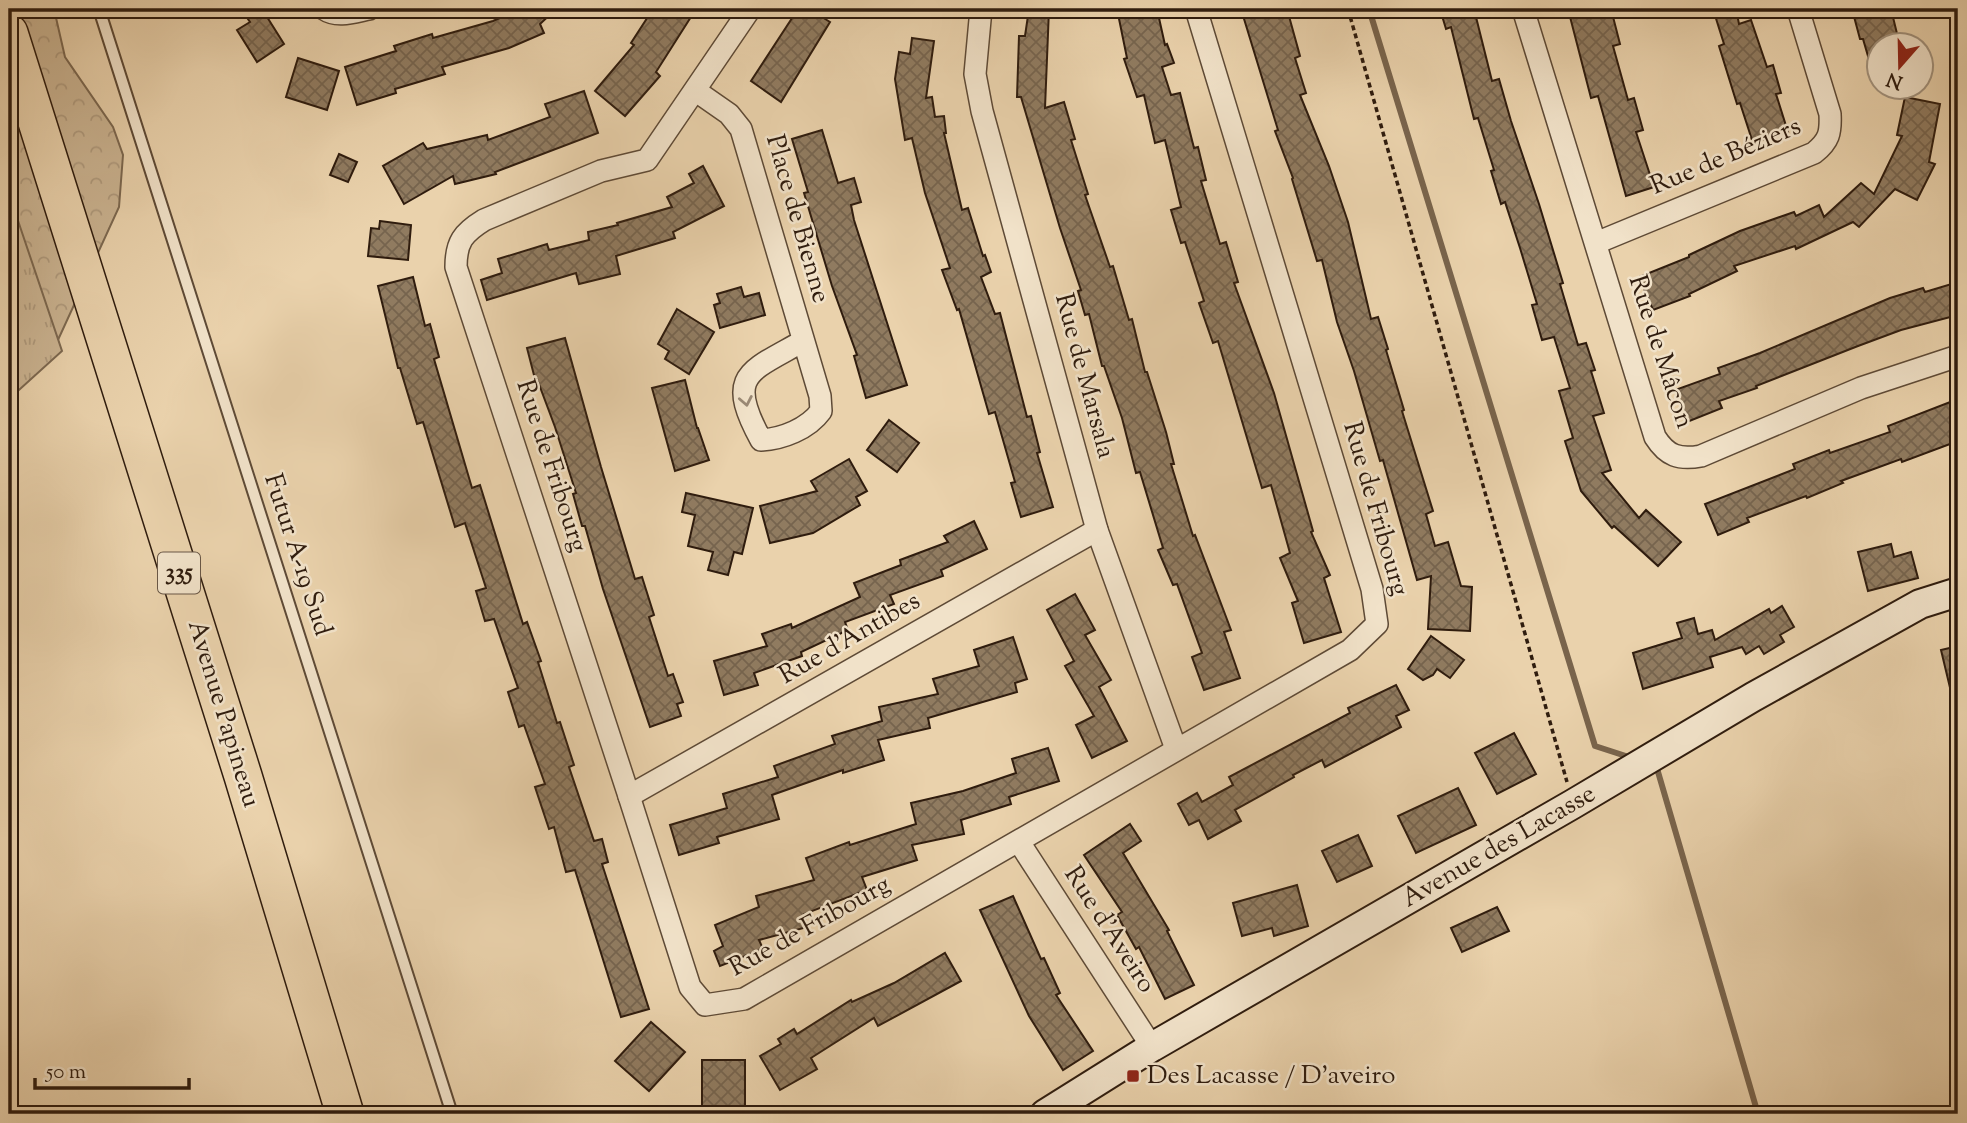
<svg xmlns="http://www.w3.org/2000/svg" width="1967" height="1123" font-family="'Sorts Mill Goudy',serif">
<defs>
<pattern id="forest-crowns" width="20" height="18" patternUnits="userSpaceOnUse" patternTransform="scale(1.75)"><rect width="20" height="18" fill="#cab391"/><path d="M2 6a3 3 0 1 1 6 0M12 15a3 3 0 1 1 6 0" fill="none" stroke="#ae997c"/></pattern>
<pattern id="park-tufts" width="24" height="20" patternUnits="userSpaceOnUse" patternTransform="scale(1.75)"><rect width="24" height="20" fill="#cab391"/><path d="M3 7l-1-3M5 7V3M7 7l1-3M15 17l-1-3M17 17v-4M19 17l1-3" fill="none" stroke="#ae997c"/></pattern>
<pattern id="building-cross-hatch" width="8" height="8" patternUnits="userSpaceOnUse" patternTransform="scale(1.75)"><rect width="8" height="8" fill="#907b60"/><path d="M0 0l8 8M0 8l8-8" fill="none" stroke="#76644e"/></pattern>
</defs>
<rect width="100%" height="100%" fill="#ead2ac"/>
<filter id="stains"><feTurbulence type="fractalNoise" baseFrequency=".00286" numOctaves="4"/><feColorMatrix values="0 0 0 0 .2 0 0 0 0 .09 0 0 0 0 .02 0 0 0 .5 -.17"/></filter>
<radialGradient id="worn" r=".72"><stop offset=".6" stop-color="#630" stop-opacity="0"/><stop offset="1" stop-color="#630" stop-opacity=".3"/></radialGradient>
<path fill="url(#forest-crowns)" stroke="#7c6850" stroke-width="2" d="M9 9H54L65 57 113 127 123 155 119 207 52 353 9 376Z"/>
<path fill="url(#park-tufts)" stroke="#7c6850" stroke-width="2" d="M9 194 62 351 9 399Z"/>
<g fill="none" stroke-linecap="round" stroke-linejoin="round">
<g stroke="#79644c" stroke-width="6">
<path d="M1369 9 1595 746 1632 758"/>
<path d="M1656 765 1758 1114"/>
</g>
</g>
<g fill="url(#building-cross-hatch)" stroke="#2f1c0e" stroke-width="2">
<path d="M241 9H262L284 44 257 62 237 30 250 22Z"/>
<path d="M520 9H556L540 24 544 33 509 48 442 67 445 74 395 89 396 93 357 105 345 67 396 51 394 46 432 34 433 38 493 21Z"/>
<path d="M653 9H696L656 72 660 76 625 116 595 91 634 45 631 43Z"/>
<path d="M798 9H809L830 22 781 102 751 81Z"/>
<path d="M1029 9H1049L1045 108 1064 102 1075 139 1071 140 1088 194 1085 195 1110 267 1113 266 1129 320 1132 319 1145 372H1147L1166 432 1174 464H1171L1193 536 1195 535 1231 630 1224 632 1240 678 1204 690 1192 657 1202 653 1177 584 1173 585 1158 550 1163 548 1140 472 1136 473 1122 418 1104 366H1102L1089 314 1085 315 1078 291 1081 290 1060 228 1021 97H1017L1019 36H1025Z"/>
<path d="M1117 9H1157L1165 45 1167 44 1174 63 1162 67 1171 95 1180 93 1194 148 1198 147 1206 180 1201 181 1220 244 1226 242 1238 282 1234 283 1274 393 1313 531 1311 532 1330 575 1324 578 1341 632 1304 643 1292 603 1298 601 1280 558 1290 553 1271 485 1262 488 1218 341 1213 343 1199 303 1204 301 1185 242 1181 243 1171 210 1181 207 1165 140 1155 143 1144 95 1137 97 1124 59 1127 58Z"/>
<path d="M1241 9H1287L1300 56 1295 58 1306 93 1300 95 1329 166 1348 222 1371 319 1378 317 1388 349 1386 350 1404 410 1402 411 1433 511 1426 514 1435 546 1448 542 1461 586 1472 587 1470 631 1428 629 1431 576 1417 580 1383 460 1380 461 1354 371 1337 322 1322 260 1317 261 1292 179 1293 178 1275 131 1278 130Z"/>
<path d="M1440 9H1474L1492 81 1499 79 1511 121 1539 204 1563 283 1560 284 1578 345 1586 343 1595 370 1591 371 1604 413 1593 416 1611 470 1602 473 1639 518 1646 510 1681 542 1658 566 1614 526 1612 528 1581 491 1565 441 1573 438 1559 391 1570 388 1554 337 1542 340 1532 305 1537 304 1520 248 1505 202 1501 204 1491 171 1494 170 1478 118 1474 119 1451 27 1446 29Z"/>
<path d="M1568 9H1611L1620 44 1613 46 1628 100 1634 98 1643 130 1636 132 1654 187 1626 196 1598 96 1591 98Z"/>
<path d="M1713 9H1736L1739 24 1751 20 1767 67 1773 65 1781 93 1776 94 1788 132 1753 143 1740 103 1737 104 1719 46 1724 44Z"/>
<path d="M1852 9H1891L1900 46H1880V79L1875 80 1863 39H1860Z"/>
<path d="M912 38 934 41 926 98 932 97 935 117 944 116 946 133H944L962 210 968 208 983 256 985 255 991 272 981 277 995 314 1000 313 1027 417 1031 416 1040 452 1037 453 1053 507 1021 517 1011 483 1015 482 995 412 989 414 959 309 957 310 942 270 950 268 925 193 912 138 905 140 895 79 899 52 910 54Z"/>
<path d="M298 58 339 71 327 110 286 97Z"/>
<path d="M584 91 598 133 495 172 496 174 455 184 453 176 404 204 383 166 423 143 427 149 487 135 488 140 550 117 545 104Z"/>
<path d="M1905 97 1940 104 1929 162 1935 164 1917 200 1895 189 1859 227 1853 222 1796 249 1795 246 1734 266 1737 271 1689 294 1690 296 1653 310 1639 277 1689 257V255L1740 231 1794 212 1796 216 1819 205 1824 217 1861 183 1874 194 1902 136 1897 135Z"/>
<path d="M822 130 838 183 854 178 861 202 851 205 854 220 907 385 866 398 854 356 857 355 832 286 804 193 808 192 792 139Z"/>
<path d="M339 154 357 162 348 182 330 175Z"/>
<path d="M703 166 724 206 673 232 675 238 616 256 620 274 579 284 576 273 487 300 481 280 502 273 498 259 547 244 549 250 589 240 588 232 618 225 617 223 672 207 667 197 694 183 689 174Z"/>
<path d="M380 221 411 225 408 260 368 256 371 228 379 229Z"/>
<path d="M413 277 425 326 430 324 439 357 434 359 472 488 480 485 523 624 527 622 541 661 538 662 557 723 560 722 574 765 569 767 594 841 602 839 608 862 602 864 649 1009 621 1017 575 870 566 872 554 827 549 829 535 787 545 784 524 725 519 727 508 692 518 688 494 619 485 621 476 591 486 588 465 523 455 527 423 422 417 424 400 368H398L378 286Z"/>
<path d="M1958 282V315L1901 330 1858 346 1756 386 1757 388 1719 401 1722 408 1687 422 1675 390 1720 374 1718 368 1760 353 1890 298 1923 288 1925 292Z"/>
<path d="M741 287 744 297 759 293 765 315 720 328 714 305 720 303 717 294Z"/>
<path d="M677 309 714 332 689 374 665 359 669 351 658 344Z"/>
<path d="M565 338 601 467 635 579 642 577 654 615 649 617 668 676 673 674 683 702 677 704 681 716 650 727 603 589 585 526H582L573 494 576 493 555 427 537 379H535L527 348Z"/>
<path d="M685 380 697 428H698L709 460 675 471 652 388Z"/>
<path d="M1958 399V441L1902 462 1901 459 1841 481 1843 483 1807 498 1806 496 1747 518 1749 522 1718 535 1705 504 1795 469 1793 464 1829 450 1830 453 1890 432 1888 426Z"/>
<path d="M889 420 919 443 897 472 867 450Z"/>
<path d="M849 459 867 491 856 497 860 505 813 533 770 543 760 506 817 491 811 481Z"/>
<path d="M686 493 753 508 742 554 734 552 728 575 708 570 713 552 688 546 695 515 682 512Z"/>
<path d="M974 521 987 549 941 570 943 576 890 595 894 604 845 622 848 630 801 652 802 656 754 673 758 685 724 695 714 661 767 646 762 634 791 624 792 628 860 597 854 583 901 565 900 560 948 542 944 536Z"/>
<path d="M1891 544 1894 557 1911 552 1918 578 1868 591 1858 552Z"/>
<path d="M1075 594 1095 630 1085 635 1111 680 1099 687 1127 741 1092 758 1076 725 1094 716 1065 666 1074 661 1047 610Z"/>
<path d="M1782 606 1794 627 1780 635 1784 642 1764 654 1759 646 1746 654 1742 647 1710 657 1713 667 1643 689 1633 653 1682 638 1677 623 1694 618 1698 634 1712 630 1715 640 1769 609 1771 613Z"/>
<path d="M1431 636 1464 660 1450 678 1437 669 1433 675 1423 680 1408 669Z"/>
<path d="M1013 637 1027 679 1015 683 1017 692 928 718 930 728 878 740 884 760 843 773V770L772 795 779 819 717 837 719 843 679 855 670 825 727 808 723 794 778 777 774 766 835 744 832 736 882 721 879 707 938 694 933 679 979 666 974 650Z"/>
<path d="M1958 646V696H1952L1941 650Z"/>
<path d="M1396 685 1409 710 1396 716 1401 727 1325 767 1322 760 1293 775 1294 777 1235 810 1241 821 1208 839 1199 820 1189 825 1178 804 1197 793 1202 802 1233 785 1229 777 1350 713 1348 708Z"/>
<path d="M1514 733 1536 774 1497 794 1475 753Z"/>
<path d="M1048 748 1059 781 1009 797 1011 804 961 820 964 834 912 845 917 860 862 877 867 890 804 914 807 927 759 940 763 949 720 966 714 951 723 946 715 925 759 907 756 896 814 880 806 858 849 842 850 845 916 824 911 803 963 791 1016 773 1012 759Z"/>
<path d="M1458 788 1476 825 1416 853 1398 816Z"/>
<path d="M1130 824 1141 841 1123 853 1169 930 1167 931 1194 985 1165 999 1139 947 1136 949 1117 915 1122 912 1084 855Z"/>
<path d="M1358 835 1372 866 1337 882 1322 851Z"/>
<path d="M1297 885 1308 926 1274 936 1272 928 1242 936 1233 903Z"/>
<path d="M1013 896 1041 959 1044 958 1060 993 1056 995 1093 1051 1063 1070 1029 1016 980 910Z"/>
<path d="M1497 907 1509 931 1462 952 1451 928Z"/>
<path d="M945 953 961 981 878 1026 874 1018 811 1058 817 1069 780 1090 760 1056 781 1044 778 1039 794 1029 797 1034 851 1000 852 1002 894 983Z"/>
<path d="M651 1022 685 1052 649 1091 615 1061Z"/>
<rect x="702" y="1060" width="43" height="50"/>
</g>
<g fill="none" stroke-linecap="round" stroke-linejoin="round">
<g stroke="#5e4a36" stroke-width="14">
<path id="lane" d="M99 9 452 1114"/>
</g>
<g stroke="#5e4a36" stroke-width="24">
<g id="street">
<path d="M324 9C337 18 354 12 369 9"/>
<path d="M750 9 647 160 601 171 484 220C463 233 456 242 456 267L629 796 690 987 705 1005 744 999 1350 650 1377 624 1372 589 1196 9"/>
<path d="M981 9 975 74 982 111 1097 530 1176 749"/>
<path d="M1523 9 1655 437C1667 456 1679 460 1701 456L1861 388 1958 356"/>
<path d="M696 91 729 114 741 129 820 396 821 411C808 429 782 439 761 440 725 374 749 372 803 341"/>
<path d="M1596 243 1814 153C1829 141 1831 133 1830 114L1798 9"/>
<path d="M629 796 1097 530"/>
<path d="M1019 842 1152 1047"/>
</g>
</g>
<g stroke="#2f1c0e" stroke-width="32">
<path id="secondary" d="M1045 1114 1152 1047 1573 804 1753 697 1920 604 1958 592"/>
</g>
<g stroke="#2f1c0e" stroke-width="40">
<path id="highway" d="M9 33 243 776 345 1114"/>
</g>
<path stroke="#2f1c0e" stroke-width="3.5" stroke-dasharray="5 3.5" stroke-linecap="butt" d="M1348 9 1567 782"/>
<use href="#lane" stroke="#f1e2c9" stroke-width="10"/>
<use href="#street" stroke="#f1e2c9" stroke-width="21"/>
<use href="#secondary" stroke="#f1e2c9" stroke-width="28"/>
<use href="#highway" stroke="#ead2ac" stroke-width="37"/>
</g>
<defs><path id="oneway-chevron" d="M-2-3.5L2.5 0L-2 3.5" fill="none" stroke-width="1.6" stroke-linecap="round" stroke-linejoin="round" transform="scale(1.75)"/></defs>
<use stroke="#9a8975" href="#oneway-chevron" transform="translate(746 401) rotate(79)"/>
<rect fill="#8f2418" stroke="#f1e2c9" stroke-width="2.5" x="1126" y="1069" width="14" height="14" rx="3.5"/>
<g text-anchor="middle" dominant-baseline="central" stroke-width="5" stroke-linejoin="round" paint-order="stroke">
<rect fill="#f1e2c9" stroke="#695746" stroke-width="2" x="158" y="552.5" width="42" height="41" rx="5"/>
<g font-size="24" font-weight="bold" fill="#2f1c0e">
<text x="179" y="573">335</text>
</g>
<g font-size="26" fill="#2f1c0e" stroke="#f1e2c9">
<text transform="translate(1726 157) rotate(-23)">Rue de Béziers</text>
<text transform="translate(797 219) rotate(74)">Place de Bienne</text>
<text transform="translate(1660 352) rotate(72)">Rue de Mâcon</text>
<text transform="translate(1084 376) rotate(75)">Rue de Marsala</text>
<text transform="translate(551 466) rotate(72)">Rue de Fribourg</text>
<text transform="translate(1375 509) rotate(74)">Rue de Fribourg</text>
<text transform="translate(297 555) rotate(72)">Futur A-19 Sud</text>
<text transform="translate(850 639) rotate(-30)">Rue d'Antibes</text>
<text transform="translate(223 714) rotate(73)">Avenue Papineau</text>
<text transform="translate(1499 847) rotate(-30)">Avenue des Lacasse</text>
<text transform="translate(810 927) rotate(-29)">Rue de Fribourg</text>
<text transform="translate(1109 930) rotate(57)">Rue d'Aveiro</text>
</g>
<g font-size="26" fill="#2f1c0e" stroke="#f1e2c9" text-anchor="start">
<text x="1147" y="1076">Des Lacasse / D'aveiro</text>
</g>
</g>
<rect width="1967" height="1123" fill="none" stroke="#ead2ac" stroke-width="35"/>
<rect x="10" y="10" width="1946" height="1102" fill="none" stroke="#2f1c0e" stroke-width="3.5"/>
<rect x="18" y="18" width="1932" height="1088" fill="none" stroke="#2f1c0e" stroke-width="2"/>
<g transform="translate(1900 66) rotate(200)"><circle r="33" fill="#f1e2c9" stroke="#a3937e" stroke-width="2"/>
<path d="M0-5L12 26L0 18L-12 26Z" fill="#8f2418"/>
<text y="-10" font-size="19" font-weight="bold" text-anchor="middle" fill="#2f1c0e">N</text>
</g>
<path d="M35 1078v10h154v-10" fill="none" stroke="#2f1c0e" stroke-width="3.5"/>
<text x="46" y="1078" font-size="21" fill="#2f1c0e" stroke="#f1e2c9" stroke-width="5" paint-order="stroke">50 m</text>
<rect width="100%" height="100%" filter="url(#stains)"/>
<rect width="100%" height="100%" fill="url(#worn)"/>
</svg>
